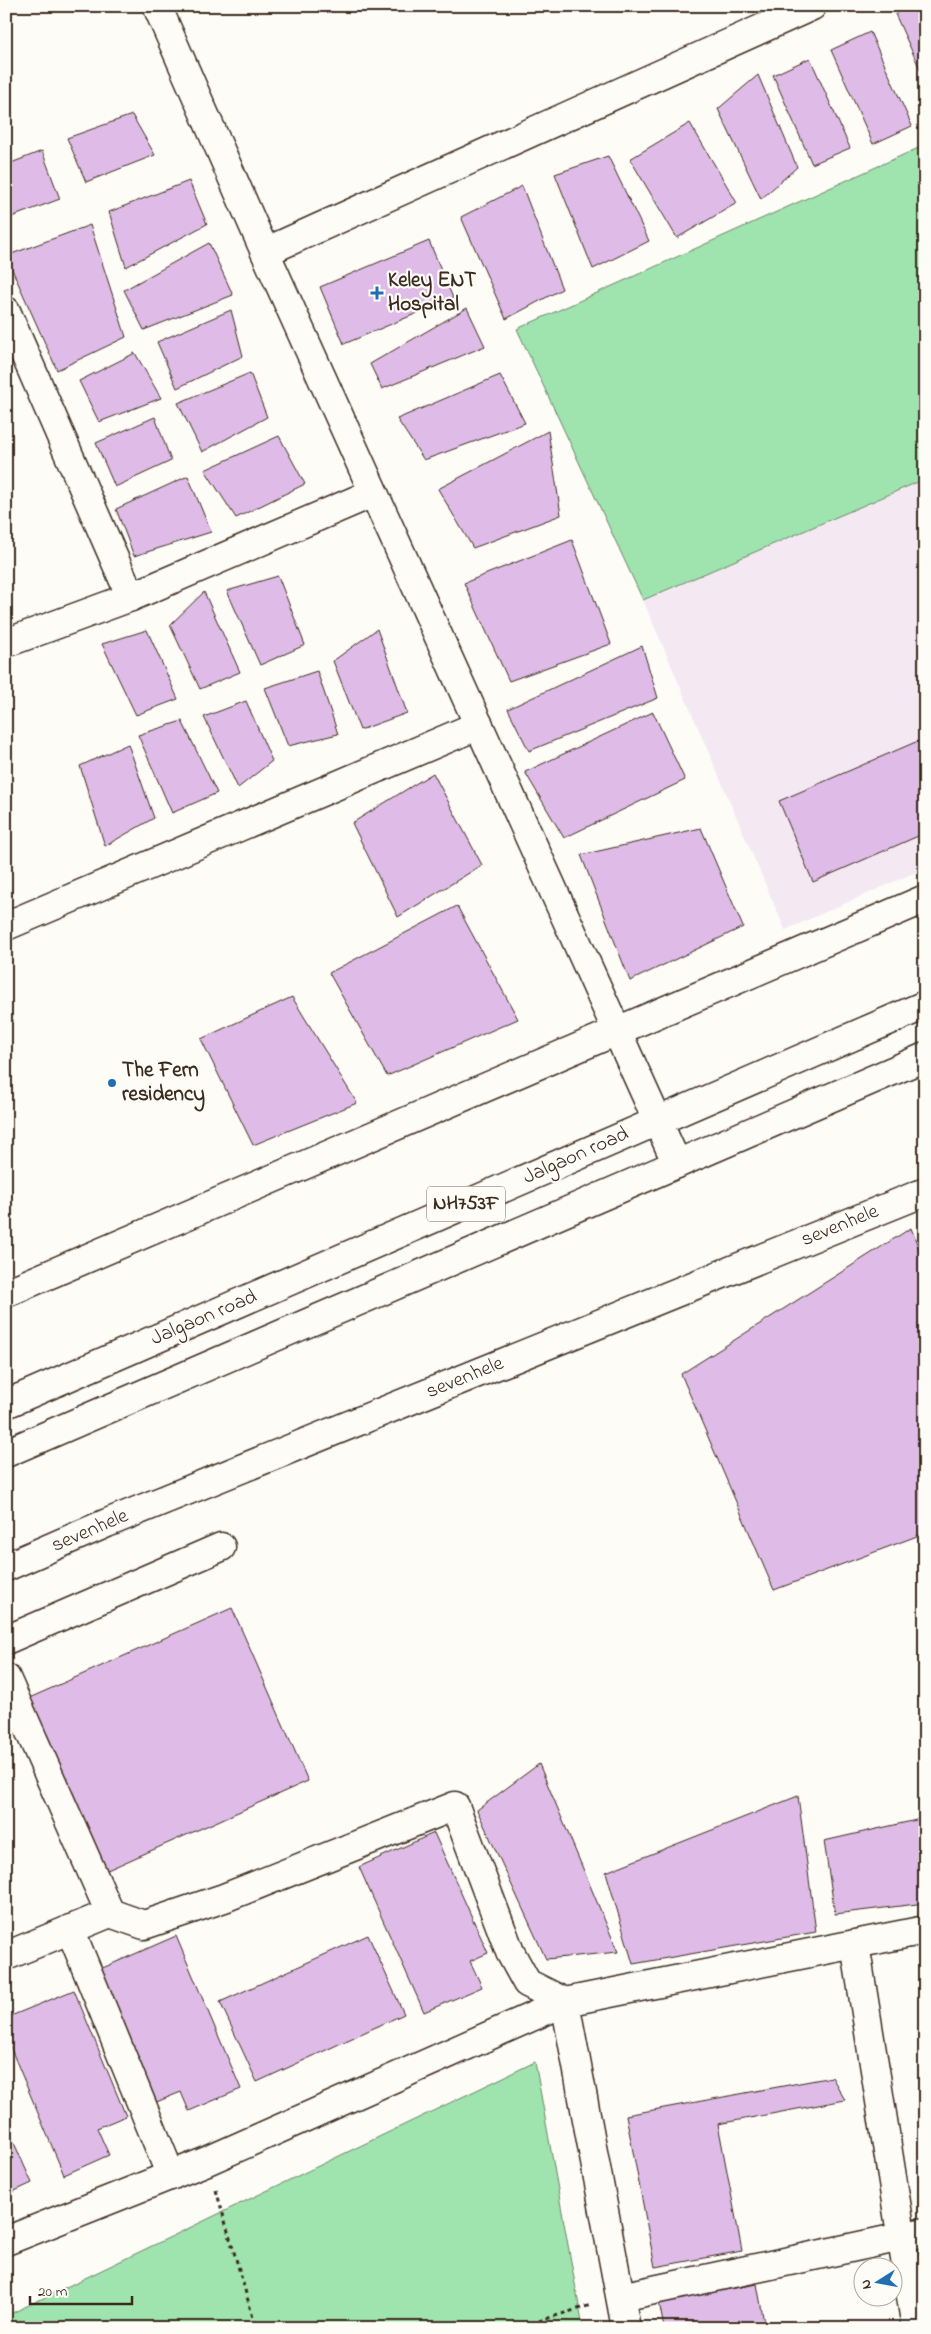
<svg xmlns="http://www.w3.org/2000/svg" width="931" height="2334" font-family="'Indie Flower',sans-serif">
<rect width="100%" height="100%" fill="#fdfcf7"/>
<filter id="ink" filterUnits="userSpaceOnUse"><feTurbulence type="fractalNoise" baseFrequency=".02" numOctaves="2"/><feDisplacementMap in="SourceGraphic" scale="10" xChannelSelector="R" yChannelSelector="G"/><feConvolveMatrix kernelMatrix="1 2 1 2 8 2 1 2 1" color-interpolation-filters="sRGB"/></filter>
<g filter="url(#ink)">
<path fill="#f4e9f2" d="M925 479V868L785 930 643 600Z"/>
<g fill="#9fe3ae" stroke="#6d8666">
<path d="M925 145V479L643 600 517 329Z"/>
<path d="M535 2062 583 2328H6V2316Z"/>
</g>
<g fill="#dfbce7" stroke="#3b2a1e">
<path d="M911 6H925V80L895 14Z"/>
<path d="M870 32 912 126 873 144 831 50Z"/>
<path d="M810 58 850 148 812 164 773 75Z"/>
<path d="M758 75 797 167 761 199 718 109Z"/>
<path d="M132 115 155 155 86 182 67 138Z"/>
<path d="M690 123 737 203 677 238 630 159Z"/>
<path d="M42 151 60 199 6 219V165Z"/>
<path d="M608 156 649 241 593 269 555 174Z"/>
<path d="M189 181 207 224 126 267 109 212Z"/>
<path d="M522 186 562 289 506 319 461 217Z"/>
<path d="M90 225 126 337 57 370 6 256Z"/>
<path d="M429 241 453 298 344 344 320 287Z"/>
<path d="M209 243 233 295 144 330 124 290Z"/>
<path d="M467 308 485 346 382 389 370 364Z"/>
<path d="M231 310 243 356 177 388 157 342Z"/>
<path d="M135 353 161 398 99 422 79 381Z"/>
<path d="M250 373 267 417 202 452 178 403Z"/>
<path d="M500 375 525 423 424 460 397 419Z"/>
<path d="M155 417 171 461 115 487 96 443Z"/>
<path d="M548 431 561 515 473 548 438 489Z"/>
<path d="M279 436 305 484 236 518 205 470Z"/>
<path d="M188 476 211 532 134 556 116 509Z"/>
<path d="M572 540 611 644 509 681 464 583Z"/>
<path d="M278 576 305 645 260 665 227 591Z"/>
<path d="M204 592 240 672 200 689 170 625Z"/>
<path d="M377 629 407 713 360 730 333 661Z"/>
<path d="M147 630 178 699 136 715 102 644Z"/>
<path d="M642 646 658 698 529 751 508 709Z"/>
<path d="M317 671 338 734 288 746 265 688Z"/>
<path d="M246 701 272 761 238 788 204 717Z"/>
<path d="M653 712 685 780 564 838 525 772Z"/>
<path d="M182 721 217 793 172 813 138 735Z"/>
<path d="M925 738V833L813 882 779 801Z"/>
<path d="M128 744 154 818 105 846 80 766Z"/>
<path d="M433 773 482 865 398 917 352 823Z"/>
<path d="M701 828 743 927 630 981 581 855Z"/>
<path d="M457 906 518 1019 387 1076 329 973Z"/>
<path d="M292 997 357 1103 253 1145 201 1039Z"/>
<path d="M911 1228 925 1265V1533L774 1590 681 1374Z"/>
<path d="M232 1608 308 1781 103 1872 27 1699Z"/>
<path d="M539 1764 618 1952 546 1959 477 1810Z"/>
<path d="M798 1796 816 1932 633 1964 606 1872Z"/>
<path d="M925 1818V1903L835 1914 824 1841Z"/>
<path d="M434 1833 488 1953 470 1961 482 1987 424 2012 359 1867Z"/>
<path d="M368 1935 404 2014 257 2082 220 2002Z"/>
<path d="M176 1936 241 2089 189 2111 181 2092 154 2103 98 1970Z"/>
<path d="M74 1990 126 2116 97 2128 109 2155 64 2175 6 2037V2018Z"/>
<path d="M832 2077 845 2100 718 2124 742 2251 655 2267 626 2115Z"/>
<path d="M6 2125 32 2183 6 2195Z"/>
<path d="M757 2284 765 2328H664L659 2302Z"/>
</g>
<g fill="none" stroke-linecap="round" stroke-linejoin="round">
<g stroke="#3b2a1e" stroke-width="31">
<g id="street">
<path d="M157 6 265 252 677 1164"/>
<path d="M265 252 812 6"/>
<path d="M6 311 131 597"/>
<path d="M6 643 131 597 373 493"/>
<path d="M6 926 479 725"/>
<path d="M6 1293 925 899"/>
<path d="M6 1567 107 1523 925 1192"/>
<path d="M6 1640 221 1547"/>
<path d="M6 1678 110 1913 6 1956"/>
<path d="M110 1913 144 1925 224 1898 455 1806 510 1952 527 1983 565 2002 626 2328"/>
<path d="M70 1929 171 2176"/>
<path d="M855 1944 916 2328"/>
<path d="M6 2241 207 2161 565 2002 925 1930"/>
<path d="M621 2297 925 2232"/>
</g>
</g>
<g stroke="#3b2a1e" stroke-width="31">
<g id="highway">
<path d="M6 1404 925 1005"/>
<path d="M6 1453 925 1057"/>
</g>
</g>
<g stroke="#3b2a1e" stroke-width="3" stroke-dasharray="4 4" stroke-linecap="butt">
<path d="M216 2190 256 2328"/>
<path d="M516 2328 591 2305"/>
</g>
<use href="#street" stroke="#fdfcf7" stroke-width="28"/>
<use href="#highway" stroke="#fdfcf7" stroke-width="28"/>
</g>
</g>
<g fill="#1f6fb2" stroke="#fdfcf7" stroke-width="2">
<path d="M374.5 285.5h5v5h5v5h-5v5h-5v-5h-5v-5h5z"/>
<circle cx="112" cy="1083" r="5"/>
</g>
<g text-anchor="middle" dominant-baseline="central" stroke-width="4.5" stroke-linejoin="round" paint-order="stroke">
<rect fill="#fdfcf7" stroke="#75695f" stroke-width="1" x="427" y="1186.5" width="78" height="35" rx="4"/>
<g font-size="20" font-weight="bold" fill="#3b2a1e">
<text x="466" y="1204">NH753F</text>
</g>
<g font-size="21" font-weight="bold" fill="#3b2a1e" stroke="#fdfcf7" text-anchor="start">
<text x="388" y="281">Keley ENT<tspan x="388" dy="24">Hospital</tspan></text>
<text x="122" y="1071">The Fern<tspan x="122" dy="24">residency</tspan></text>
</g>
<g font-size="21" fill="#3b2a1e" stroke="#fdfcf7">
<text transform="translate(576 1156) rotate(-24)">Jalgaon road</text>
<text transform="translate(840 1226) rotate(-22)">sevenhele</text>
<text transform="translate(204 1318) rotate(-23)">Jalgaon road</text>
<text transform="translate(465 1378) rotate(-22)">sevenhele</text>
<text transform="translate(90 1531) rotate(-23)">sevenhele</text>
</g>
</g>
<rect width="931" height="2334" fill="none" stroke="#fdfcf7" stroke-width="25"/>
<rect x="12" y="12" width="906" height="2309" fill="none" stroke="#3b2a1e" stroke-width="2" filter="url(#ink)"/>
<g transform="translate(878 2282) rotate(259)"><circle r="24" fill="#fdfcf7" stroke="#afa8a0"/>
<path d="M0-4L9 19L0 12L-9 19Z" fill="#1f6fb2"/>
<text y="-8" font-size="14" font-weight="bold" text-anchor="middle" fill="#3b2a1e">N</text>
</g>
<path d="M30 2296v8h102v-8" fill="none" stroke="#3b2a1e" stroke-width="2.5"/>
<text x="38" y="2296" font-size="15" fill="#3b2a1e" stroke="#fdfcf7" stroke-width="4" paint-order="stroke">20 m</text>
</svg>
